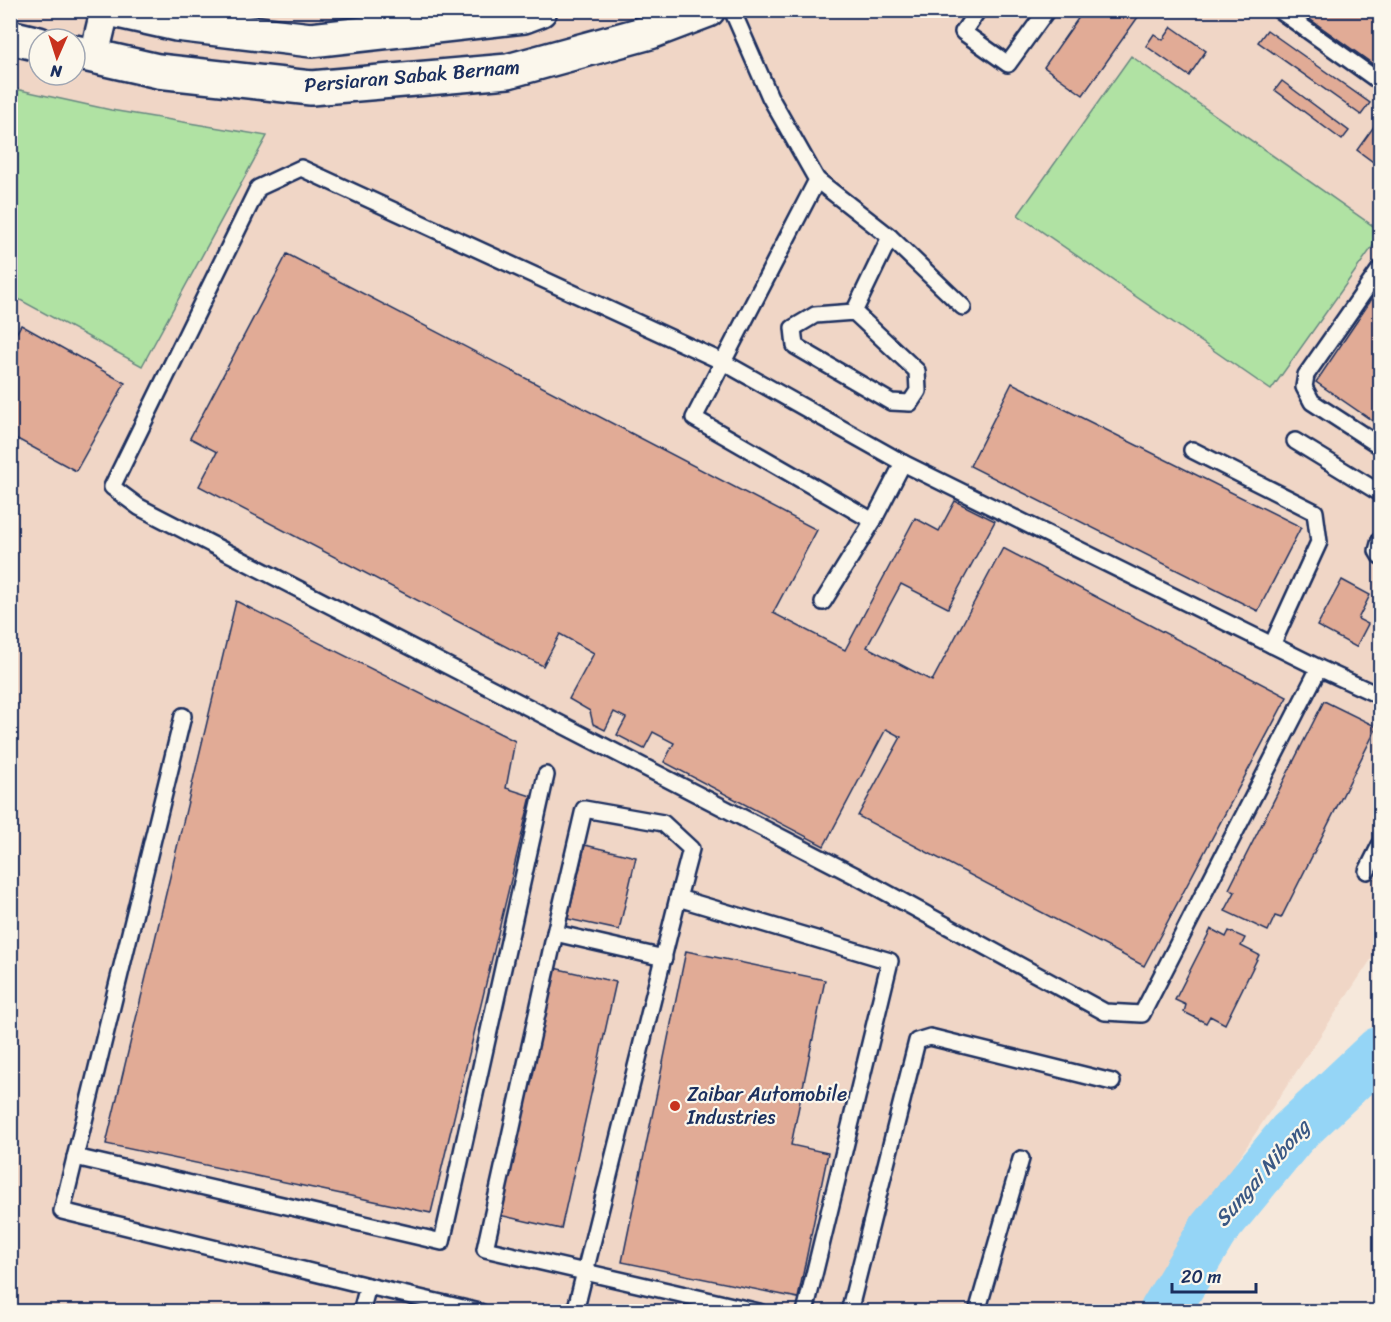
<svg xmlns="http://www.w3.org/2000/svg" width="1391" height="1322" font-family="Sriracha,sans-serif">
<rect width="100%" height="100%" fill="#f6e8db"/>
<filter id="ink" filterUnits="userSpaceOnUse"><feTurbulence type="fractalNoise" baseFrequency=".0167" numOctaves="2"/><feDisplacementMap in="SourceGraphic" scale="12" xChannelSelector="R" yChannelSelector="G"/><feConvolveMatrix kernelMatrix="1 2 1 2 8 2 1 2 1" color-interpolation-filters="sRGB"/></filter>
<g filter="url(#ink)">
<path fill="#f0d6c6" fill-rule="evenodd" d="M10 11H1380V946L1137 1311H11ZM39 39H75V75H39Z"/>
<g fill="#b0e2a3" stroke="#668880" stroke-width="1.5">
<path d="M1131 56 1380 231V236L1271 390 1018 215Z"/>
<path d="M11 88 111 110 267 136 142 366 13 296 11 301Z"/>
</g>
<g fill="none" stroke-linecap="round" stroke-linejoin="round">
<path stroke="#95d5f6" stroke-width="50" d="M1164 1312 1213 1230 1292 1134 1380 1051"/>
</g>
<g fill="#e1ab96" stroke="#1b2f5e" stroke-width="1.5">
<path d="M1084 10H1143L1083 95 1044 67Z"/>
<path d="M1297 10H1380V69Z"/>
<path d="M1172 27 1206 51 1189 76 1146 46 1154 34 1163 40Z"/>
<path d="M1267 30 1370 103 1361 115 1258 42Z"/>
<path d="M1282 81 1349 131 1342 140 1275 90Z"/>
<path d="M1380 118V167L1357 150Z"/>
<path d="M287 254 817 530 773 613 845 650 915 518 939 531 955 501 995 521 948 608 901 584 867 647 932 681 1003 548 1287 697 1144 966 858 816 901 737 886 729 824 846 664 762 674 743 653 732 644 749 617 735 626 718 614 712 605 730 593 724 590 711 569 699 594 653 560 634 543 666 199 486 217 452 190 438Z"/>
<path d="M1380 287V426L1316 382Z"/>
<path d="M21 325 125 383 76 471 10 435V344Z"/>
<path d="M1012 383 1301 527 1258 611 970 466Z"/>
<path d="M1342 580 1370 595 1358 619 1368 624 1356 647 1317 626Z"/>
<path d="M236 601 515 741 506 788 531 796 431 1213 106 1144Z"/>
<path d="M1324 701 1377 727 1281 918 1275 916 1268 931 1225 911 1235 892 1229 889Z"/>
<path d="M585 845 636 857 619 930 568 919Z"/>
<path d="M1211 929 1226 937 1229 931 1245 938 1241 946 1259 955 1225 1024 1210 1016 1206 1023 1184 1012 1186 1005 1175 1000Z"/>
<path d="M686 951 825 980 791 1145 828 1153 798 1298 622 1262Z"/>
<path d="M554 968 616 982 561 1229 499 1215Z"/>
</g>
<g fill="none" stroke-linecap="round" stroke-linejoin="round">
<g stroke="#1b2f5e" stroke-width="20">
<g id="lane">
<path d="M732 10 770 97 817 180 694 418 873 521"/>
<path d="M978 10 963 32 1008 64 1047 10"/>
<path d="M1279 10 1380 82"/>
<path d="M817 180 890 237 963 307"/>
<path d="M1380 269 1306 375 1304 387 1312 402 1380 446"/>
<path d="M854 312 917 371 918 391 910 403 891 402 795 346 793 328 815 315Z"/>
<path d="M854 312 890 237"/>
<path d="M1295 441 1380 493"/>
<path d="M1192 450 1315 512 1319 542 1272 645"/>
<path d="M1380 540 1377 551 1380 556"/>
<path d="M823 602 873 521 903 463"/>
<path d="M1319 668 1142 1014 1105 1012 856 876 139 507 112 487 258 188 301 168 723 362 903 463 1319 668 1380 696"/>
<path d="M183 716 62 1211 368 1286 480 1312"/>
<path d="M1367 871 1380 845"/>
<path d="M555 933 664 958"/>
<path d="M75 1157 442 1242 546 775"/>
<path d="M361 1312 368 1286"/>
<path d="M575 1312 678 898"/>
<path d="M759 1312 485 1249 555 933 584 809 663 823 691 849 678 898 890 961 805 1312"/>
<path d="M849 1312 917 1041 930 1037 1112 1082"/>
<path d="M977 1312 1021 1159"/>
</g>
</g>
<g stroke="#1b2f5e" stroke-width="33">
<path id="street" d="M94 56 105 10"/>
</g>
<g stroke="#1b2f5e" stroke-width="38">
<g id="secondary">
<path d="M113 10 176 24 311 40 524 16 540 10"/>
<path d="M10 37 39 44"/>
<path d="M75 52 158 71 311 88 508 71 650 32 708 10"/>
</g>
</g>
<use href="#lane" stroke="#fbf7ec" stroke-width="15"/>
<use href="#street" stroke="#fbf7ec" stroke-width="28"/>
<use href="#secondary" stroke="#fbf7ec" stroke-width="33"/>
</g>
</g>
<circle fill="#c8321e" stroke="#fbf7ec" stroke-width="2" cx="675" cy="1106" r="6"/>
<g text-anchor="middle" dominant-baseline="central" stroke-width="4.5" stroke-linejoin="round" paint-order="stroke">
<g font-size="20" fill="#1b2f5e" stroke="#fbf7ec">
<text transform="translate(412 76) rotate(-5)">Persiaran Sabak Bernam</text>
</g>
<g font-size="20" fill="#1b2f5e" stroke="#fbf7ec" text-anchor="start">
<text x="687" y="1094">Zaibar Automobile<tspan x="687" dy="23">Industries</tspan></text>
</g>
<g font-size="21" font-style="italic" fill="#3a5884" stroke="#fbf7ec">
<text transform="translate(1262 1173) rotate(-49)">Sungai Nibong</text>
</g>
</g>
<rect width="1391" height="1322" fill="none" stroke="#fbf7ec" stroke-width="36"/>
<rect x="18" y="18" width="1355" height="1286" fill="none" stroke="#1b2f5e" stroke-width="2" filter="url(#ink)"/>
<g transform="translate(57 57) rotate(183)"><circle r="28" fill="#fbf7ec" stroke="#a1a7b3" stroke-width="1.5"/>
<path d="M0-4.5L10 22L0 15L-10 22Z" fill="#c8321e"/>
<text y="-9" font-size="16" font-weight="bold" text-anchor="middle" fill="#1b2f5e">N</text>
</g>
<path d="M1172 1283v9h84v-9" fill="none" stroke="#1b2f5e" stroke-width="3"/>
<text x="1181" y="1283" font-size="18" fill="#1b2f5e" stroke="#fbf7ec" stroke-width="4.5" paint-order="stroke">20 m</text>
</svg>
